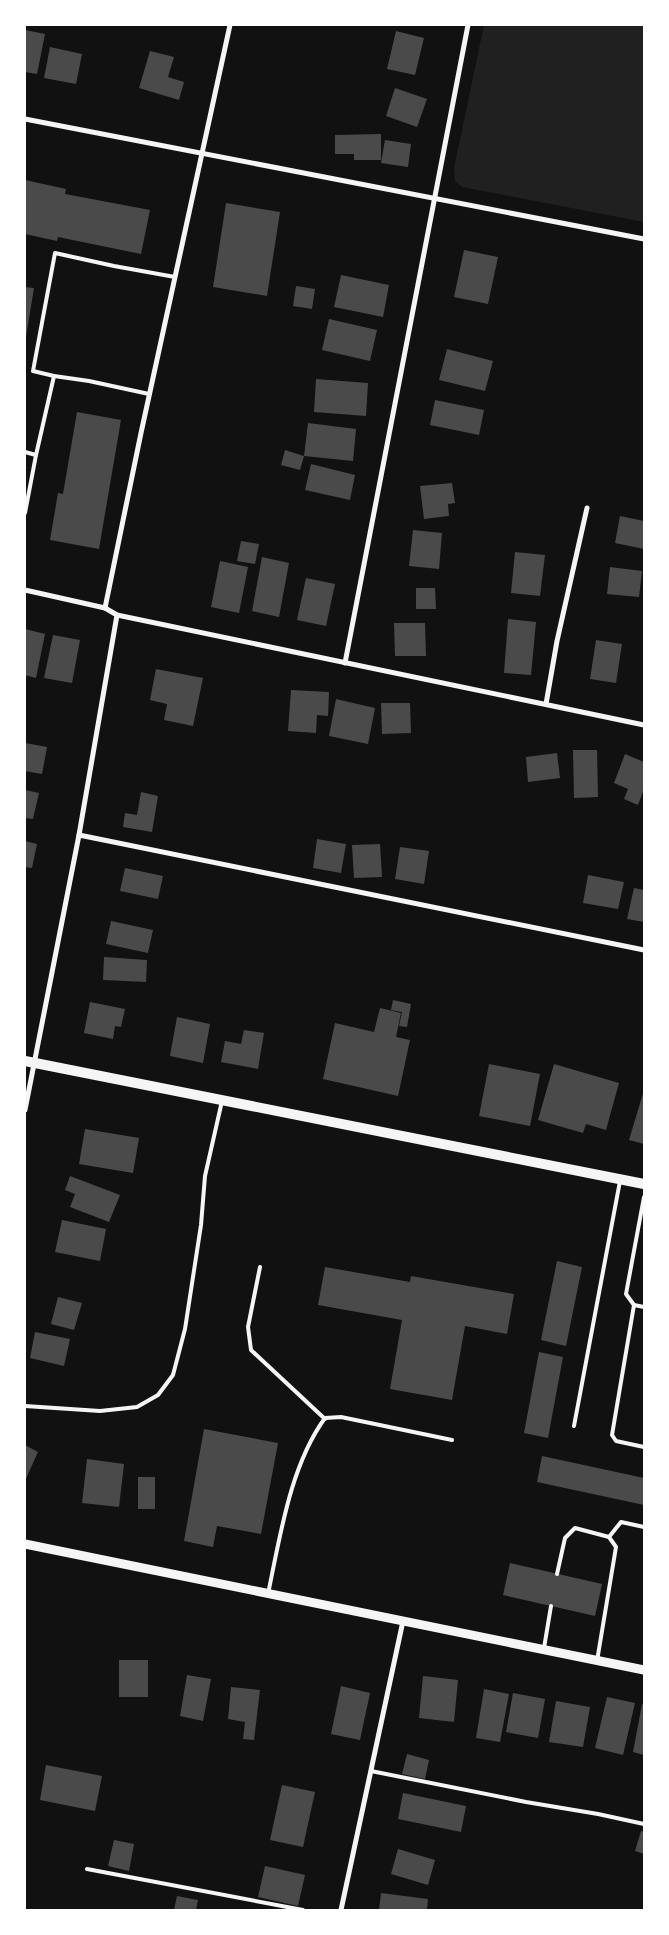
<svg xmlns="http://www.w3.org/2000/svg" width="669" height="1935" font-family="Georgia,serif">
<rect width="100%" height="100%" fill="#111"/>
<path fill="#202020" d="M484 25H644V222L462 187 455 181 454 168Z"/>
<g fill="#4a4a4a">
<path d="M25 30 45 34 37 74 25 72Z"/>
<path d="M396 31 424 38 415 75 387 69Z"/>
<path d="M50 47 82 54 76 84 44 78Z"/>
<path d="M150 51 174 57 168 77 184 82 179 100 139 88Z"/>
<path d="M395 88 427 99 417 127 386 116Z"/>
<path d="M381 134V160H354V154H335V135Z"/>
<path d="M385 140 411 144 408 167 381 163Z"/>
<path d="M25 180 66 189 65 194 150 210 141 254 58 237 57 241 25 234Z"/>
<path d="M226 203 280 212 267 296 213 287Z"/>
<path d="M464 250 498 257 488 304 454 297Z"/>
<path d="M341 275 389 285 383 317 334 307Z"/>
<path d="M296 286 315 289 312 309 293 306Z"/>
<path d="M25 287 34 288 26 337H25Z"/>
<path d="M329 319 377 330 370 361 322 350Z"/>
<path d="M447 349 493 361 485 391 439 380Z"/>
<path d="M316 379 368 383 366 416 314 412Z"/>
<path d="M435 400 484 410 479 435 430 425Z"/>
<path d="M77 412 121 420 99 549 50 540 58 493 63 494Z"/>
<path d="M308 423 356 429 353 461 304 456Z"/>
<path d="M285 450 304 456 300 470 281 465Z"/>
<path d="M311 464 355 475 350 500 305 490Z"/>
<path d="M452 483 455 503 448 504 449 516 424 519 420 486Z"/>
<path d="M620 516 644 521V549L615 543Z"/>
<path d="M413 530 442 533 439 569 409 566Z"/>
<path d="M241 541 259 544 255 564 237 561Z"/>
<path d="M515 552 545 555 540 596 511 593Z"/>
<path d="M262 557 289 563 279 617 252 611Z"/>
<path d="M220 561 248 567 239 613 211 607Z"/>
<path d="M610 567 642 571 639 597 607 594Z"/>
<path d="M306 578 335 584 326 626 297 620Z"/>
<path d="M416 588H435L436 609H416Z"/>
<path d="M508 619 536 622 531 675 504 673Z"/>
<path d="M394 623H425L426 656H395Z"/>
<path d="M25 629 45 634 36 678 25 675Z"/>
<path d="M53 635 80 640 72 683 44 678Z"/>
<path d="M596 640 622 644 616 683 590 679Z"/>
<path d="M156 669 203 678 193 726 164 720 167 704 150 700Z"/>
<path d="M291 690 329 692 328 716 317 715 316 733 288 731Z"/>
<path d="M336 699 375 708 368 744 329 736Z"/>
<path d="M381 703H410L411 733 382 734Z"/>
<path d="M25 743 47 747 42 774 25 771Z"/>
<path d="M573 750H597L598 797 574 798Z"/>
<path d="M557 753 560 778 528 782 526 757Z"/>
<path d="M625 754 644 762V789L638 805 624 799 628 789 614 783Z"/>
<path d="M25 790 39 793 33 819 25 818Z"/>
<path d="M141 792 158 796 152 832 123 827 125 813 137 815Z"/>
<path d="M317 839 346 844 341 873 313 868Z"/>
<path d="M25 841 37 844 32 868 25 867Z"/>
<path d="M380 844 382 877 354 878 352 845Z"/>
<path d="M400 847 429 851 424 884 395 879Z"/>
<path d="M125 868 163 876 158 899 120 891Z"/>
<path d="M588 875 624 882 618 909 583 903Z"/>
<path d="M634 888 644 890V922L627 919Z"/>
<path d="M111 921 153 930 148 953 106 944Z"/>
<path d="M104 957 147 960 146 982 103 980Z"/>
<path d="M393 1000 411 1004 407 1027 399 1026 402 1012 391 1010Z"/>
<path d="M90 1002 125 1009 121 1027 115 1026 113 1039 84 1033Z"/>
<path d="M380 1008 401 1013 396 1037 410 1040 398 1096 323 1079 335 1023 374 1032Z"/>
<path d="M177 1017 210 1024 203 1063 170 1056Z"/>
<path d="M244 1030 264 1033 258 1069 221 1062 225 1041 241 1044Z"/>
<path d="M489 1064 540 1074 530 1126 479 1116Z"/>
<path d="M554 1064 619 1083 606 1130 586 1124 583 1133 538 1120Z"/>
<path d="M644 1090V1144L629 1140Z"/>
<path d="M85 1129 139 1138 133 1173 79 1164Z"/>
<path d="M70 1176 120 1195 109 1222 70 1207 75 1194 65 1190Z"/>
<path d="M62 1220 106 1229 100 1261 55 1252Z"/>
<path d="M557 1261 582 1267 566 1346 541 1340Z"/>
<path d="M325 1267 410 1282 411 1276 514 1294 507 1334 465 1326 452 1400 390 1389 402 1320 318 1305Z"/>
<path d="M58 1297 82 1303 74 1330 51 1324Z"/>
<path d="M35 1332 70 1339 64 1366 30 1358Z"/>
<path d="M539 1352 563 1357 548 1438 524 1433Z"/>
<path d="M204 1429 278 1443 261 1534 217 1526 213 1547 184 1541Z"/>
<path d="M25 1445 38 1452 25 1481Z"/>
<path d="M542 1456 644 1478V1505L537 1482Z"/>
<path d="M87 1459 124 1464 119 1507 82 1503Z"/>
<rect x="138" y="1477" width="17" height="32"/>
<path d="M510 1563 602 1584 595 1616 503 1595Z"/>
<rect x="119" y="1660" width="29" height="37"/>
<path d="M187 1675 211 1679 203 1721 180 1716Z"/>
<path d="M423 1676 458 1680 454 1722 419 1718Z"/>
<path d="M341 1686 370 1693 360 1740 331 1734Z"/>
<path d="M231 1687 260 1690 254 1740 243 1739 245 1722 228 1719Z"/>
<path d="M484 1689 509 1694 500 1742 476 1738Z"/>
<path d="M513 1693 545 1699 538 1738 506 1732Z"/>
<path d="M607 1697 635 1703 623 1755 595 1748Z"/>
<path d="M556 1701 590 1707 583 1747 549 1742Z"/>
<path d="M642 1704 644 1705V1755L633 1752Z"/>
<path d="M407 1754 429 1760 425 1779 402 1774Z"/>
<path d="M46 1765 102 1776 95 1811 40 1800Z"/>
<path d="M282 1785 315 1792 303 1847 270 1840Z"/>
<path d="M403 1793 466 1806 461 1832 398 1819Z"/>
<path d="M641 1831 644 1832V1854L635 1851Z"/>
<path d="M114 1840 134 1844 129 1871 108 1866Z"/>
<path d="M398 1849 435 1860 428 1885 391 1874Z"/>
<path d="M265 1866 305 1875 298 1906 258 1897Z"/>
<path d="M381 1893 428 1899 427 1910H379Z"/>
<path d="M177 1896 198 1900 196 1910H174Z"/>
</g>
<g fill="none" stroke-linecap="round" stroke-linejoin="round">
<g stroke="#f5f5f5" stroke-width="4">
<path d="M149 394 89 381 54 376 33 371 55 253 114 266 175 277"/>
<path d="M25 452 36 455 54 376"/>
<path d="M25 513 36 455"/>
<path d="M260 1267 248 1327 251 1350 325 1419"/>
<path d="M634 1305 626 1294 644 1197"/>
<path d="M644 1307 634 1305 612 1435 616 1441 644 1447"/>
<path d="M25 1406 100 1411 137 1407 158 1395 173 1375 185 1329 201 1225 205 1176 222 1101"/>
<path d="M574 1426 620 1181"/>
<path d="M609 1537 621 1522 644 1527"/>
<path d="M557 1574 565 1538 575 1528 609 1537 616 1547 597 1661"/>
<path d="M268 1594C280 1537 290 1466 325 1418L341 1417 452 1440"/>
<path d="M544 1648 551 1606"/>
<path d="M371 1771 526 1802 598 1814 644 1824"/>
<path d="M87 1869 303 1910"/>
</g>
<g stroke="#f5f5f5" stroke-width="5">
<path d="M25 119 644 239"/>
<path d="M25 590 105 608 117 615 644 725"/>
<path d="M105 608 141 433 230 25"/>
<path d="M345 663 468 25"/>
<path d="M546 704 557 641 587 508"/>
<path d="M79 835 644 950"/>
<path d="M25 1110 79 835 117 615"/>
<path d="M341 1910 403 1621"/>
</g>
<path stroke="#f5f5f5" stroke-width="9" d="M25 1544 644 1670"/>
<path stroke="#f5f5f5" stroke-width="10" d="M25 1061 644 1184"/>
</g>
<rect width="669" height="1935" fill="none" stroke="#ffffff" stroke-width="52"/>
</svg>
